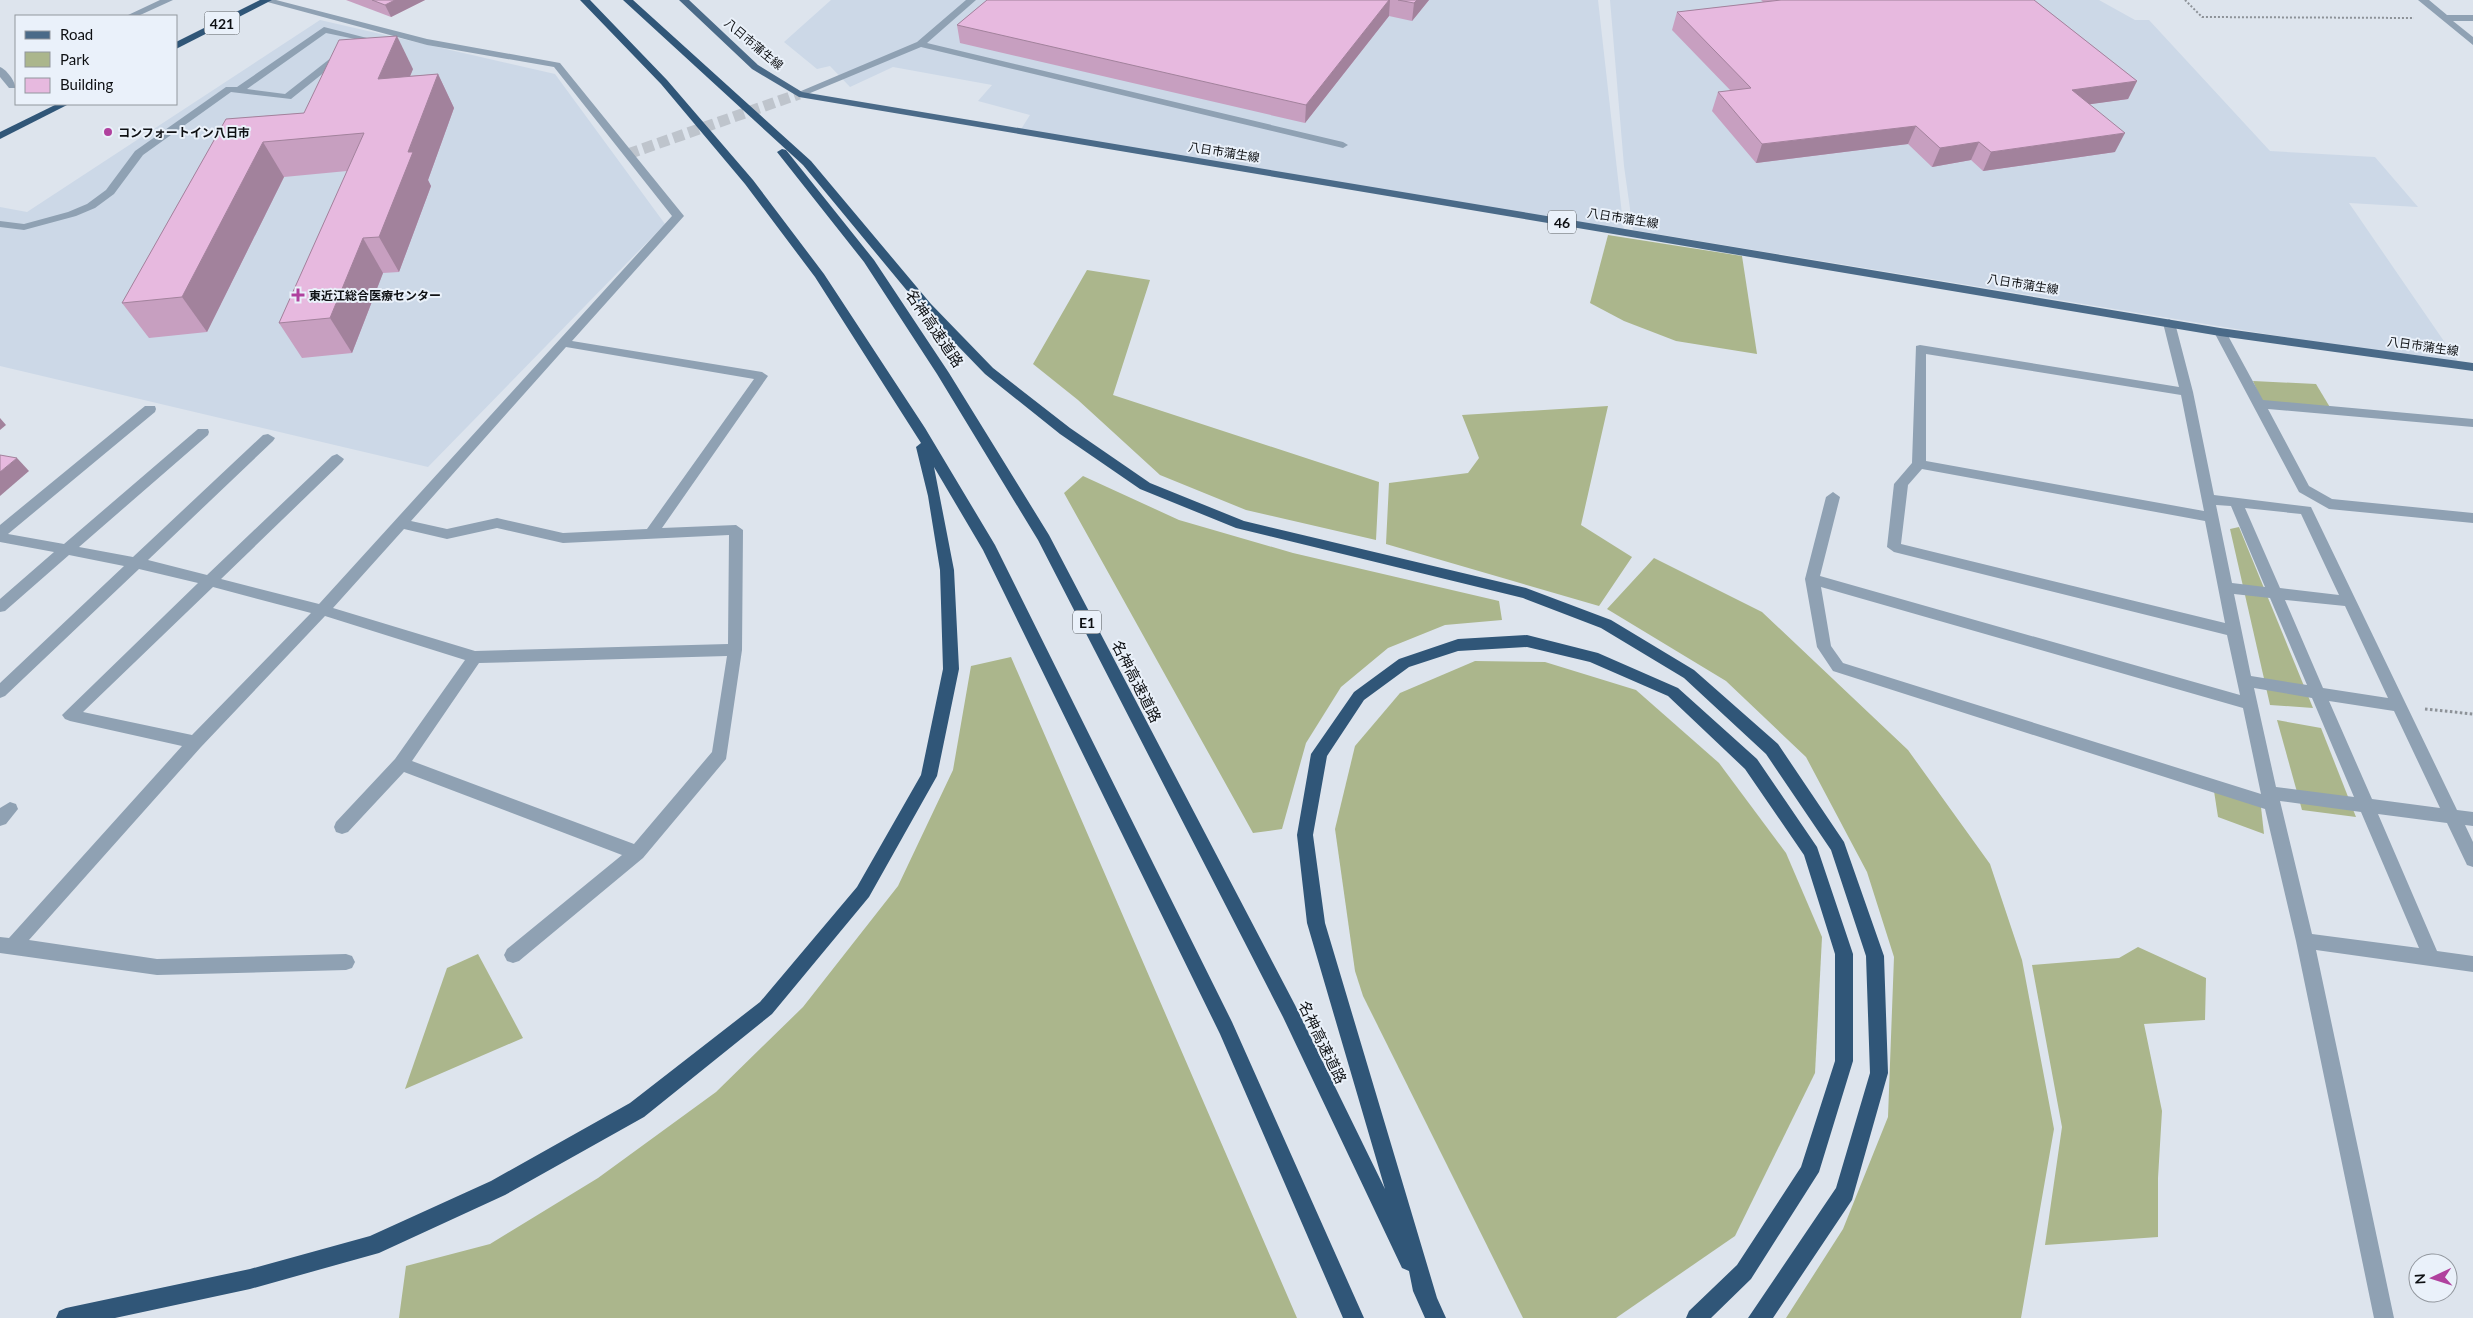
<svg xmlns="http://www.w3.org/2000/svg" width="2473" height="1318" font-family="Lato,'Noto Sans JP',sans-serif">
<rect width="100%" height="100%" fill="#dde4ed"/>
<g fill="#ccd8e7">
<path d="M831 0H1598L1624 232 1018 134 1030 115 978 101 992 85 893 67 850 87 830 66 817 69 784 42Z"/>
<path d="M1610 0H2099L2135 20H2149L2270 151 2375 157 2418 207 2349 203 2461 366 1633 230 1624 166Z"/>
<path d="M320 20 555 74 665 224 428 467 0 366V207L27 212Z"/>
</g>
<g fill="#abb68c">
<path d="M1608 235 1742 256 1757 354 1676 341 1624 321 1590 303Z"/>
<path d="M1087 270 1150 280 1113 395 1379 482 1376 540 1246 510 1160 475 1078 400 1033 364Z"/>
<path d="M2253 381 2316 384 2331 409H2265Z"/>
<path d="M1608 406 1581 525 1632 557 1599 606 1386 544 1389 483 1468 473 1479 458 1462 415Z"/>
<path d="M1083 476 1179 520 1293 553 1499 601 1502 620 1445 625 1388 648 1341 687 1306 743 1282 829 1253 833 1064 493Z"/>
<path d="M2239 527 2313 708 2270 705 2230 529Z"/>
<path d="M1654 558 1762 612 1908 750 1990 864 2022 960 2054 1129 2021 1318H1786L1843 1229 1888 1117 1894 957 1867 872 1806 757 1726 681 1607 609Z"/>
<path d="M1011 657 1297 1318H399L406 1266 490 1244 598 1178 716 1092 803 1007 898 886 953 770 971 666Z"/>
<path d="M1475 661 1545 662 1636 690 1719 763 1786 853 1822 937 1815 1073 1735 1236 1616 1318H1523L1363 996 1355 971 1335 829 1355 746 1400 693Z"/>
<path d="M2277 720 2321 728 2356 817 2302 810Z"/>
<path d="M2214 791 2261 807 2264 834 2218 817Z"/>
<path d="M2138 947 2206 978 2205 1020 2144 1024 2162 1111 2158 1178V1237L2045 1245 2062 1127 2032 965 2119 958Z"/>
<path d="M478 954 523 1038 405 1089 447 968Z"/>
</g>
<g fill="none" stroke-linecap="round" stroke-linejoin="round">
<path stroke="#bec4cc" stroke-width="11" stroke-dasharray="11 5" stroke-linecap="butt" d="M628 154 799 94"/>
<path stroke="#8d9298" stroke-width="2" stroke-dasharray="2 2" stroke-linecap="butt" d="M2185 0 2202 17 2414 18"/>
<path stroke="#8d9298" stroke-width="3" stroke-dasharray="2.5 2.5" stroke-linecap="butt" d="M2425 709 2473 714"/>
<g fill="#8fa1b3" fill-rule="evenodd">
<path d="M160 0H173L138 16H126Z"/>
<path d="M260 0H276L427 39 560 63 684 216 572 341 762 372 768 376 662 528 736 525 743 530 742 650 726 759 643 858 519 961 513 963 507 961 504 955 507 949 622 855 404 772 348 832 342 834 336 832 334 827 336 822 395 759 465 660 325 616 201 747 29 940 157 959 346 954 352 956 355 962 352 968 346 970 157 975 0 953V937L9 938 182 746 70 721 65 719 62 715 198 583 139 569 5 696 0 698V683L124 566 69 555 5 611 0 612V599L54 552 0 542V525L145 406H155L156 409 155 412 8 534 64 544 198 429H208L209 432 208 435 79 547 133 557 263 435 268 434 275 438 273 441 148 560 207 575 332 456 337 454 344 459 342 462 221 579 319 604 672 216 554 67 427 45ZM566 347 754 379 647 529 563 533 497 518 447 529 411 521ZM497 528 563 543 729 535 728 644 475 651 333 608 404 529 447 539ZM213 587 311 613 192 735 83 712ZM727 656 712 752 634 844 412 761 479 663Z"/>
<path d="M966 0H976L927 43 1343 142 1348 145 1343 148 921 47 803 96 794 94 917 42Z"/>
<path d="M2418 0H2429L2447 15H2473V21H2453L2473 37V45Z"/>
<path d="M324 27 367 38 291 99 231 92 143 155 114 194 95 208 76 216 24 230 0 227V221L24 224 68 212 87 204 106 190 135 151 226 87H237ZM326 33 355 39 285 94 247 89Z"/>
<path d="M0 67C6 69 16 82 15 88H9L0 77Z"/>
<path d="M2169 319 2175 323 2193 392 2214 495 2311 507 2457 810 2473 812V826L2465 825 2473 842V867L2467 865 2447 823 2378 814 2437 951 2473 956V972L2316 950 2394 1318H2374L2296 941 2265 809 1833 671 1817 647 1805 579 1826 497 1833 492 1840 497 1820 576 2240 695 2227 635 1894 552 1887 547 1894 484 1912 463 1916 346 1920 345 2179 387 2163 323ZM1926 354 2181 395 2204 511 1926 461ZM1922 469 2205 521 2225 623 1901 544 1908 485ZM2216 505 2231 506 2265 587 2232 583ZM2245 508 2301 514 2339 595 2280 588ZM1821 587 2243 708 2261 794 1843 663 1831 646ZM2234 594 2270 598 2307 685 2251 676ZM2285 600 2345 606 2388 698 2323 688ZM2254 688 2312 698 2354 797 2276 787ZM2329 701 2394 711 2440 808 2372 799ZM2280 801 2361 812 2419 948 2312 934Z"/>
<path d="M2220 328 2226 332 2263 400 2473 419V427L2268 409 2309 486 2332 499 2473 513V523L2329 509 2299 492 2214 332Z"/>
<path d="M10 802 16 804 18 809 6 824 0 826V808Z"/>
</g>
<path fill="#4a6a88" fill-rule="evenodd" d="M679 0H689L758 65 802 92 2220 328 2473 363V371L2220 336 799 97 752 69Z"/>
<g fill="#305678" fill-rule="evenodd">
<path d="M260 0H272L176 49V42Z"/>
<path d="M580 0H590L667 80 753 180 824 274 925 428 995 545 1232 1022 1364 1318H1343L1220 1034 983 550 934 467 954 570 959 669 937 776 869 897 772 1014 644 1117 505 1195 379 1253 250 1289 115 1318H56L59 1311 66 1308 250 1269 370 1236 491 1181 630 1103 760 1002 857 887 921 775 943 669 940 570 928 496 916 447 921 443 815 277 745 184 661 84Z"/>
<path d="M623 0H633L811 161 931 304 993 368 1070 428 1150 483 1244 521 1526 588 1611 620 1694 670 1778 744 1844 842 1884 956 1888 1073 1852 1200 1773 1318H1748L1836 1188 1870 1073 1866 956 1831 850 1766 754 1684 678 1601 628 1523 598 1236 528 1140 489 1060 434 985 374 923 310 803 165Z"/>
<path d="M57 104H69L0 139V132Z"/>
<path d="M782 149 786 150 874 260 949 373 1049 535 1295 1005 1385 1189 1307 923 1297 835 1311 754 1354 692 1399 659 1458 639 1527 635 1598 653 1678 688 1757 759 1817 847 1853 954V1061L1819 1172 1751 1279 1711 1318H1686L1689 1311 1737 1265 1801 1167 1835 1061V954L1804 855 1745 769 1668 696 1590 662 1527 647 1458 651 1409 667 1364 700 1327 756 1313 835 1325 923 1437 1298 1446 1318H1425L1413 1291 1409 1271 1402 1268 1283 1017 1038 540 937 374 864 262 777 152Z"/>
</g>
</g>
<g fill="#c79fc0">
<path d="M346 0H425L391 17Z"/>
<path d="M987 0H1429L1412 21 1389 16 1305 123 960 43 957 25Z"/>
<path d="M1761 0H2034L2137 81 2128 99 2090 104 2115 152 1983 171 1971 160 1932 167 1908 144 1756 163 1712 111 1718 92 1731 91 1672 30 1677 12 1763 2Z"/>
<path d="M413 69 410 76 438 74 454 108 428 180 431 186 399 272 383 273 352 353 302 358 279 323 347 171 284 177 207 332 149 338 122 303 226 119 304 113Z"/>
</g>
<g fill="#a2829c">
<path d="M395 0H425L391 17 385 5Z"/>
<path d="M1389 0H1390L1389 16 1305 123 1306 105Z"/>
<path d="M1417 0H1429L1412 21 1414 3Z"/>
<path d="M397 36 413 69 395 113 378 79Z"/>
<path d="M438 74 454 108 428 180 431 186 399 272 379 237 408 152Z"/>
<path d="M2137 81 2128 99 2063 108 2072 90Z"/>
<path d="M1916 126 1908 144 1756 163 1762 144Z"/>
<path d="M2125 133 2115 152 1983 171 1991 152Z"/>
<path d="M263 142 284 177 207 332 182 297Z"/>
<path d="M1979 142 1971 160 1932 167 1940 148Z"/>
<path d="M363 238 383 273 352 353 330 318Z"/>
<path d="M0 418 6 425 0 430Z"/>
<path d="M17 458 29 471 0 496V472Z"/>
</g>
<g fill="#e7b9df" stroke="#a2829c">
<path d="M372 0H395L385 5Z"/>
<path d="M987 0H1389L1306 105 957 25Z"/>
<path d="M1398 0H1417L1414 3Z"/>
<path d="M1781 0H2034L2137 81 2072 90 2125 133 1991 152 1979 142 1940 148 1916 126 1762 144 1718 92 1751 88 1677 12Z"/>
<path d="M397 36 378 79 438 74 408 152H413L379 237 363 238 330 318 279 323 364 133 263 142 182 297 122 303 226 119 304 113 339 40Z"/>
<path d="M0 455 17 458 0 472Z"/>
</g>
<g fill="#b0419e" stroke="#eaf1fa" stroke-width="2">
<circle cx="108" cy="132" r="5"/>
<path d="M295.5 287.5h5v5h5v5h-5v5h-5v-5h-5v-5h5z"/>
</g>
<g text-anchor="middle" dominant-baseline="central" stroke-width="4" stroke-linejoin="round" paint-order="stroke">
<g font-size="12" fill="#0e1013" stroke="#eaf1fa">
<text transform="translate(754 44) rotate(40)">八日市蒲生線</text>
<text transform="translate(1224 152) rotate(9)">八日市蒲生線</text>
<text transform="translate(1623 218) rotate(9)">八日市蒲生線</text>
<text transform="translate(2023 284) rotate(9)">八日市蒲生線</text>
<text transform="translate(2423 346) rotate(8)">八日市蒲生線</text>
</g>
<g font-size="12" font-weight="bold" fill="#0e1013" stroke="#eaf1fa" text-anchor="start">
<text x="118" y="132">コンフォートイン八日市</text>
<text x="309" y="295">東近江総合医療センター</text>
</g>
<g fill="#eaf1fa" stroke="#505458" stroke-width="1">
<rect x="204.5" y="11.5" width="35" height="23" rx="4"/>
<rect x="1548" y="210.5" width="28" height="23" rx="4"/>
<rect x="1073" y="610.5" width="28" height="23" rx="4"/>
</g>
<g font-size="14" font-weight="bold" fill="#0e1013">
<text x="222" y="23">421</text>
<text x="1562" y="222">46</text>
<text x="1087" y="622">E1</text>
</g>
<g font-size="15" fill="#0e1013" stroke="#eaf1fa">
<text transform="translate(935 328) rotate(56)">名神高速道路</text>
<text transform="translate(1137 681) rotate(63)">名神高速道路</text>
<text transform="translate(1323 1042) rotate(64)">名神高速道路</text>
</g>
</g>
<rect x="15" y="15" width="162" height="90" fill="#eaf1fa" stroke="#92979e"/>
<rect x="25" y="31" width="25" height="8" fill="#4a6a88" stroke="#92979e"/>
<text x="60" y="40" font-size="15" fill="#0e1013">Road</text>
<rect x="25" y="52" width="25" height="15" fill="#abb68c" stroke="#92979e"/>
<text x="60" y="65" font-size="15" fill="#0e1013">Park</text>
<rect x="25" y="78" width="25" height="15" fill="#e7b9df" stroke="#92979e"/>
<text x="60" y="90" font-size="15" fill="#0e1013">Building</text>
<g transform="translate(2433 1278) rotate(266)"><circle r="24" fill="#eaf1fa" stroke="#92979e"/>
<path d="M0-4L9 19L0 12L-9 19Z" fill="#b0419e"/>
<text y="-8" font-size="14" font-weight="bold" text-anchor="middle" fill="#0e1013">N</text>
</g>
</svg>
